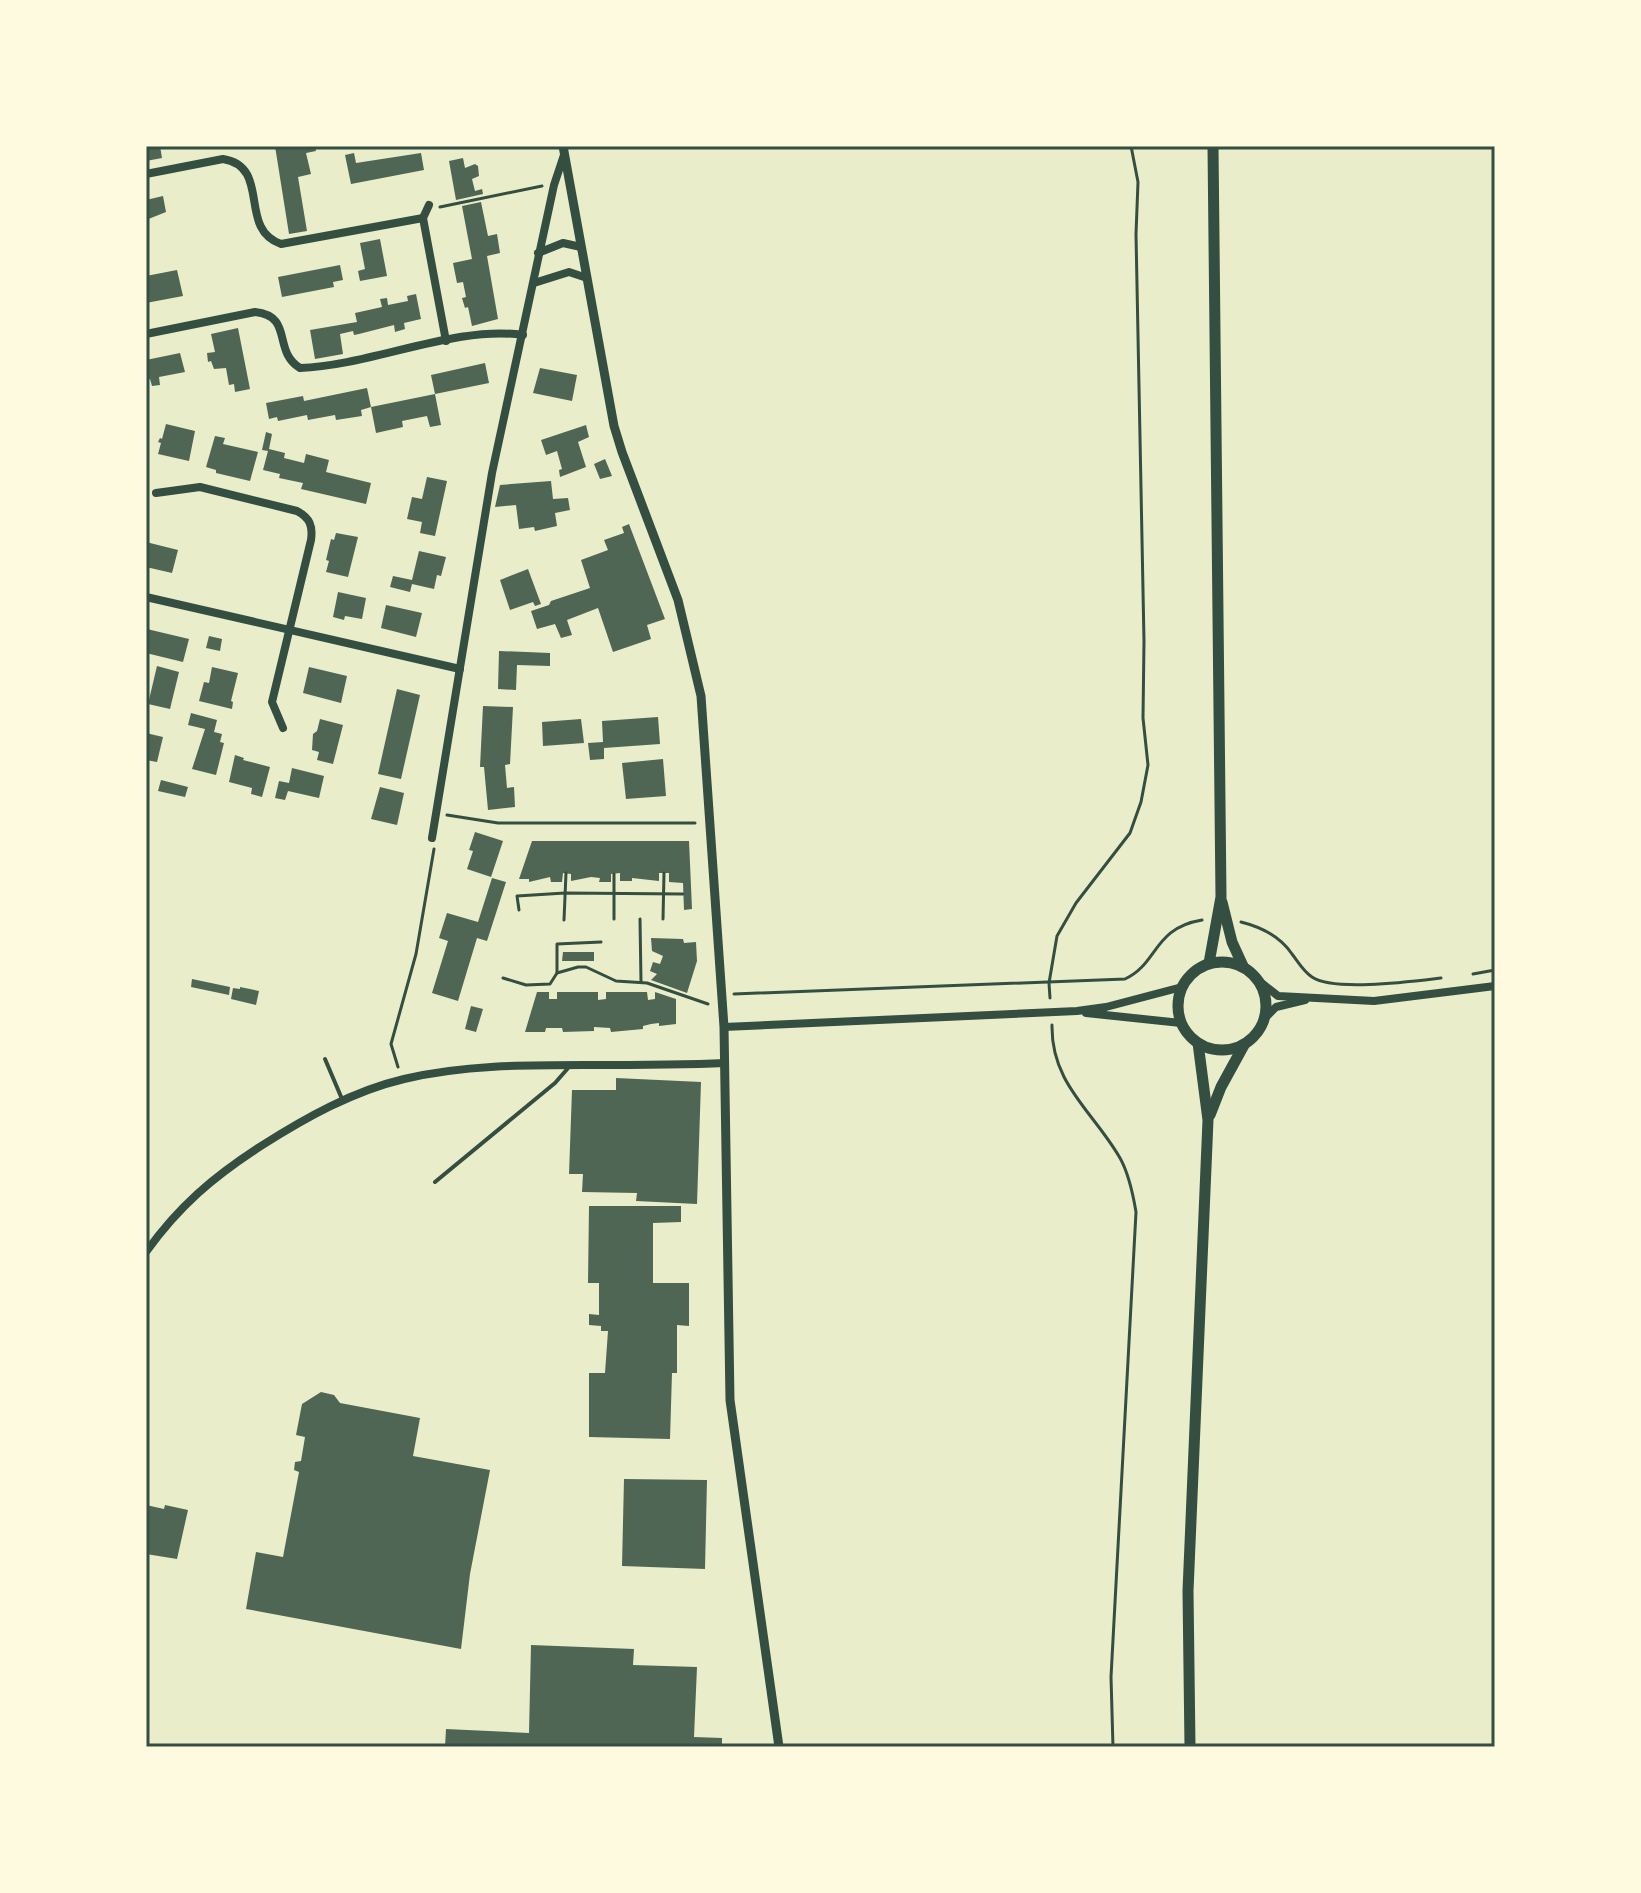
<svg xmlns="http://www.w3.org/2000/svg" width="1641" height="1893" font-family="Overpass,sans-serif">
<rect width="100%" height="100%" fill="#e9edc9"/>
<g fill="#4f6655">
<path d="M146 146H160L162 158 146 161Z"/>
<path d="M275 146H304L305 149 315 147 316 151 306 153 311 174 298 177 307 231 289 234Z"/>
<path d="M354 153 356 163 421 153 424 170 351 184 345 155Z"/>
<path d="M463 158 465 168 475 164 478 166 479 176 472 179 475 191 482 189 483 194 456 200 449 161Z"/>
<path d="M163 196 166 212 146 220V200Z"/>
<path d="M481 202 488 236 497 234 500 253 487 256 498 319 472 326 468 307 465 308 462 298 466 297 463 282 457 283 453 263 472 259 462 206Z"/>
<path d="M380 239 387 276 360 281 358 271 365 269 360 243Z"/>
<path d="M340 265 343 280 333 282 334 287 282 297 278 277Z"/>
<path d="M177 270 183 296 146 303V276Z"/>
<path d="M416 294 421 319 404 323 405 329 395 332 394 325 359 334 354 335 353 331 340 334 343 354 315 359 310 330 357 322 355 313 382 307 380 299 387 298 388 305 408 301 407 296Z"/>
<path d="M238 328 250 389 235 392 234 384 229 385 226 368 214 369 211 361 208 362 207 353 215 352 211 334Z"/>
<path d="M180 353 185 372 159 377 160 385 152 386 150 379 146 380V360Z"/>
<path d="M485 363 489 383 435 394 431 375Z"/>
<path d="M540 368 577 375 572 401 533 393Z"/>
<path d="M367 388 371 407 361 410 362 416 336 420 335 415 308 420 307 415 278 421 277 417 269 419 266 403 303 396 304 401Z"/>
<path d="M435 394 441 425 430 427 427 416 402 421 403 427 376 433 371 407Z"/>
<path d="M166 424 195 431 189 461 158 454 161 443 158 442 160 438 162 439Z"/>
<path d="M586 425 589 437 578 442 586 467 560 477 559 470 562 469 557 451 546 455 541 440Z"/>
<path d="M266 432 272 434 269 449 285 453 284 458 304 463 306 454 329 460 326 472 371 483 366 504 301 489 303 483 279 478 280 474 263 470 268 451 262 450Z"/>
<path d="M215 436 225 438 223 444 258 452 250 481 216 473V470L206 467Z"/>
<path d="M605 459 612 476 600 479 594 464Z"/>
<path d="M427 477 447 481 435 536 420 533 422 522 407 519 412 497 422 499Z"/>
<path d="M551 481 553 499 568 498 570 510 555 513 557 526 535 531 534 527 519 529 516 505 495 507 500 485Z"/>
<path d="M629 524 665 619 647 625 651 639 613 652 598 608 567 620 572 635 561 638 555 624 537 629 531 611 549 605 551 601 590 588 581 560 608 550 604 540 624 533 622 527Z"/>
<path d="M336 533 358 537 348 577 326 572 329 561 326 560 331 539 334 540Z"/>
<path d="M146 542 178 550 172 573 146 567Z"/>
<path d="M419 551 446 557 441 576 437 575 434 589 412 584 410 592 390 587 393 576 412 580Z"/>
<path d="M528 569 541 604 535 606 533 602 510 610 500 580Z"/>
<path d="M338 592 366 598 362 619 345 616 344 620 333 617Z"/>
<path d="M386 605 422 613 416 637 381 628Z"/>
<path d="M147 629 189 639 183 662 146 653Z"/>
<path d="M209 636 222 639 220 651 206 648Z"/>
<path d="M499 651 550 653V666L517 665 516 690 498 689Z"/>
<path d="M157 666 179 672 170 709 148 704Z"/>
<path d="M212 667 238 673 231 701 233 702 232 709 199 701 204 682 209 683Z"/>
<path d="M309 667 347 676 341 703 303 693Z"/>
<path d="M397 689 420 695 401 779 378 774Z"/>
<path d="M483 706 513 707 510 764 505 765 507 788 514 787 515 807 488 810 484 767H480Z"/>
<path d="M191 713 217 720 214 732 222 734 220 742 224 743 216 775 192 769 205 729 188 725Z"/>
<path d="M658 717 660 744 604 748V759L590 760 588 743 603 742 602 721Z"/>
<path d="M320 719 343 725 333 764 317 760 319 752 312 750 313 734 317 731Z"/>
<path d="M581 719 584 743 543 746 542 722Z"/>
<path d="M146 733 163 737 157 762 146 760Z"/>
<path d="M235 755 244 758 243 760 270 767 262 797 251 794 252 788 229 782Z"/>
<path d="M663 759 666 796 626 799 622 763Z"/>
<path d="M292 768 324 776 319 798 288 791 285 800 275 798 279 781 289 783Z"/>
<path d="M161 780 188 787 185 797 158 791Z"/>
<path d="M380 787 404 793 397 825 371 819Z"/>
<path d="M475 832 503 841 491 877 467 869 473 851 469 850Z"/>
<path d="M532 841H689L692 909 684 910 683 883 669 882V873H659V881L632 878V881H620V873L611 874V882H599L600 878 591 877 571 881V874L563 873 562 882H551L550 877 529 882V879H519Z"/>
<path d="M492 878 506 882 487 941 477 938 458 1001 432 993 448 941 439 938 447 913 478 922Z"/>
<path d="M651 938 683 939 684 943 696 942 697 961 687 993 651 980 657 974 650 971 653 962 660 964 663 956 652 951Z"/>
<path d="M563 952H594V961H562Z"/>
<path d="M192 979 230 987 229 995 191 987Z"/>
<path d="M240 987 259 991 256 1005 231 999 233 988 240 989Z"/>
<path d="M537 992H549V999H557V992H598V1000L606 999V992H647L648 1000 655 999V992L676 999V1024L659 1026V1023L651 1024 643 1026V1029L611 1032 610 1028 594 1027V1031L563 1032 562 1028H546L545 1032H525Z"/>
<path d="M471 1006 483 1009 476 1032 465 1029Z"/>
<path d="M616 1078 701 1082 697 1204 636 1201 637 1193 582 1192 583 1174H569L572 1090H616Z"/>
<path d="M589 1206H681V1222L653 1223V1283H689V1326L677 1325V1373H672L670 1439 589 1437V1373H605L608 1331H601V1326L589 1325V1314L599 1315V1283H588Z"/>
<path d="M321 1392 334 1395 340 1403 420 1418 413 1456 490 1470 470 1574 461 1649 246 1609 256 1552 283 1557 299 1472 294 1470 295 1462 301 1461 305 1437 296 1435 302 1404Z"/>
<path d="M624 1479 707 1480 705 1569 622 1566Z"/>
<path d="M146 1505 164 1509 165 1505 188 1510 177 1559 146 1554Z"/>
<path d="M531 1645 634 1649 633 1665 697 1667 694 1737 722 1738V1747H445L446 1729 529 1733Z"/>
</g>
<g fill="none" stroke-linecap="round" stroke-linejoin="round">
<g stroke="#344e41" stroke-width="3">
<path d="M440 207 542 186"/>
<path d="M447 815 498 823H695"/>
<path d="M614 874V919"/>
<path d="M519 910 517 896 565 893 683 894"/>
<path d="M640 919 641 982"/>
<path d="M663 919 664 873"/>
<path d="M564 920 566 873"/>
<path d="M1241 922C1261 927 1280 936 1292 954 1299 963 1303 971 1312 977 1333 992 1415 981 1441 978"/>
<path d="M557 973V944L601 942"/>
<path d="M1473 974 1495 970"/>
<path d="M503 978 526 985 550 984 557 973 578 967H586L616 981 647 983 708 1004"/>
<path d="M734 994 1125 979C1158 964 1153 928 1202 920"/>
<path d="M1050 998 1049 983 1057 936 1076 903 1130 833 1141 802 1148 765 1143 718 1144 641 1136 234 1138 182 1131 146"/>
<path d="M1052 1025C1051 1084 1093 1111 1120 1158 1129 1174 1133 1194 1136 1212L1111 1677 1113 1747"/>
<path d="M398 1067 391 1044 416 954 434 849"/>
</g>
<g stroke="#344e41" stroke-width="4">
<path d="M325 1059 342 1099"/>
<path d="M435 1182 555 1083 569 1067"/>
</g>
<g stroke="#344e41" stroke-width="8">
<path d="M146 174 223 159C272 167 237 229 281 244L423 218 446 341"/>
<path d="M423 218 429 205"/>
<path d="M538 253 563 243 581 247"/>
<path d="M534 283 569 272 587 278"/>
<path d="M146 334 255 312C294 316 272 351 300 368 370 366 455 325 523 335"/>
<path d="M156 493 200 487 297 511C310 518 313 526 311 540L272 702 283 728"/>
<path d="M146 597 460 669"/>
<path d="M432 838 492 473 554 185 564 155"/>
<path d="M1259 981 1278 996 1374 1001 1495 986"/>
<path d="M1086 1013 1181 1023"/>
<path d="M1265 1018 1276 1007 1305 1000"/>
<path d="M724 1027 1077 1011 1106 1007 1182 987"/>
<path d="M146 1252C179 1206 213 1177 261 1146 305 1118 353 1091 404 1079 463 1065 525 1065 585 1065 632 1065 679 1065 725 1063"/>
</g>
<path stroke="#344e41" stroke-width="9" d="M563 146 614 426 622 452 678 600 701 696 724 1027 730 1400 779 1747"/>
<g stroke="#344e41" stroke-width="11">
<path d="M1222 902 1232 942 1243 966"/>
<circle cx="1222" cy="1006" r="44"/>
<path d="M1209 963 1221 897 1213 146"/>
<path d="M1210 1115 1221 1087 1244 1045"/>
<path d="M1190 1747 1188 1591 1208 1120 1198 1043"/>
</g>
</g>
<rect width="1641" height="1893" fill="none" stroke="#fefae0" stroke-width="296"/>
<rect x="148" y="148" width="1345" height="1597" fill="none" stroke="#344e41" stroke-width="3"/>
</svg>
